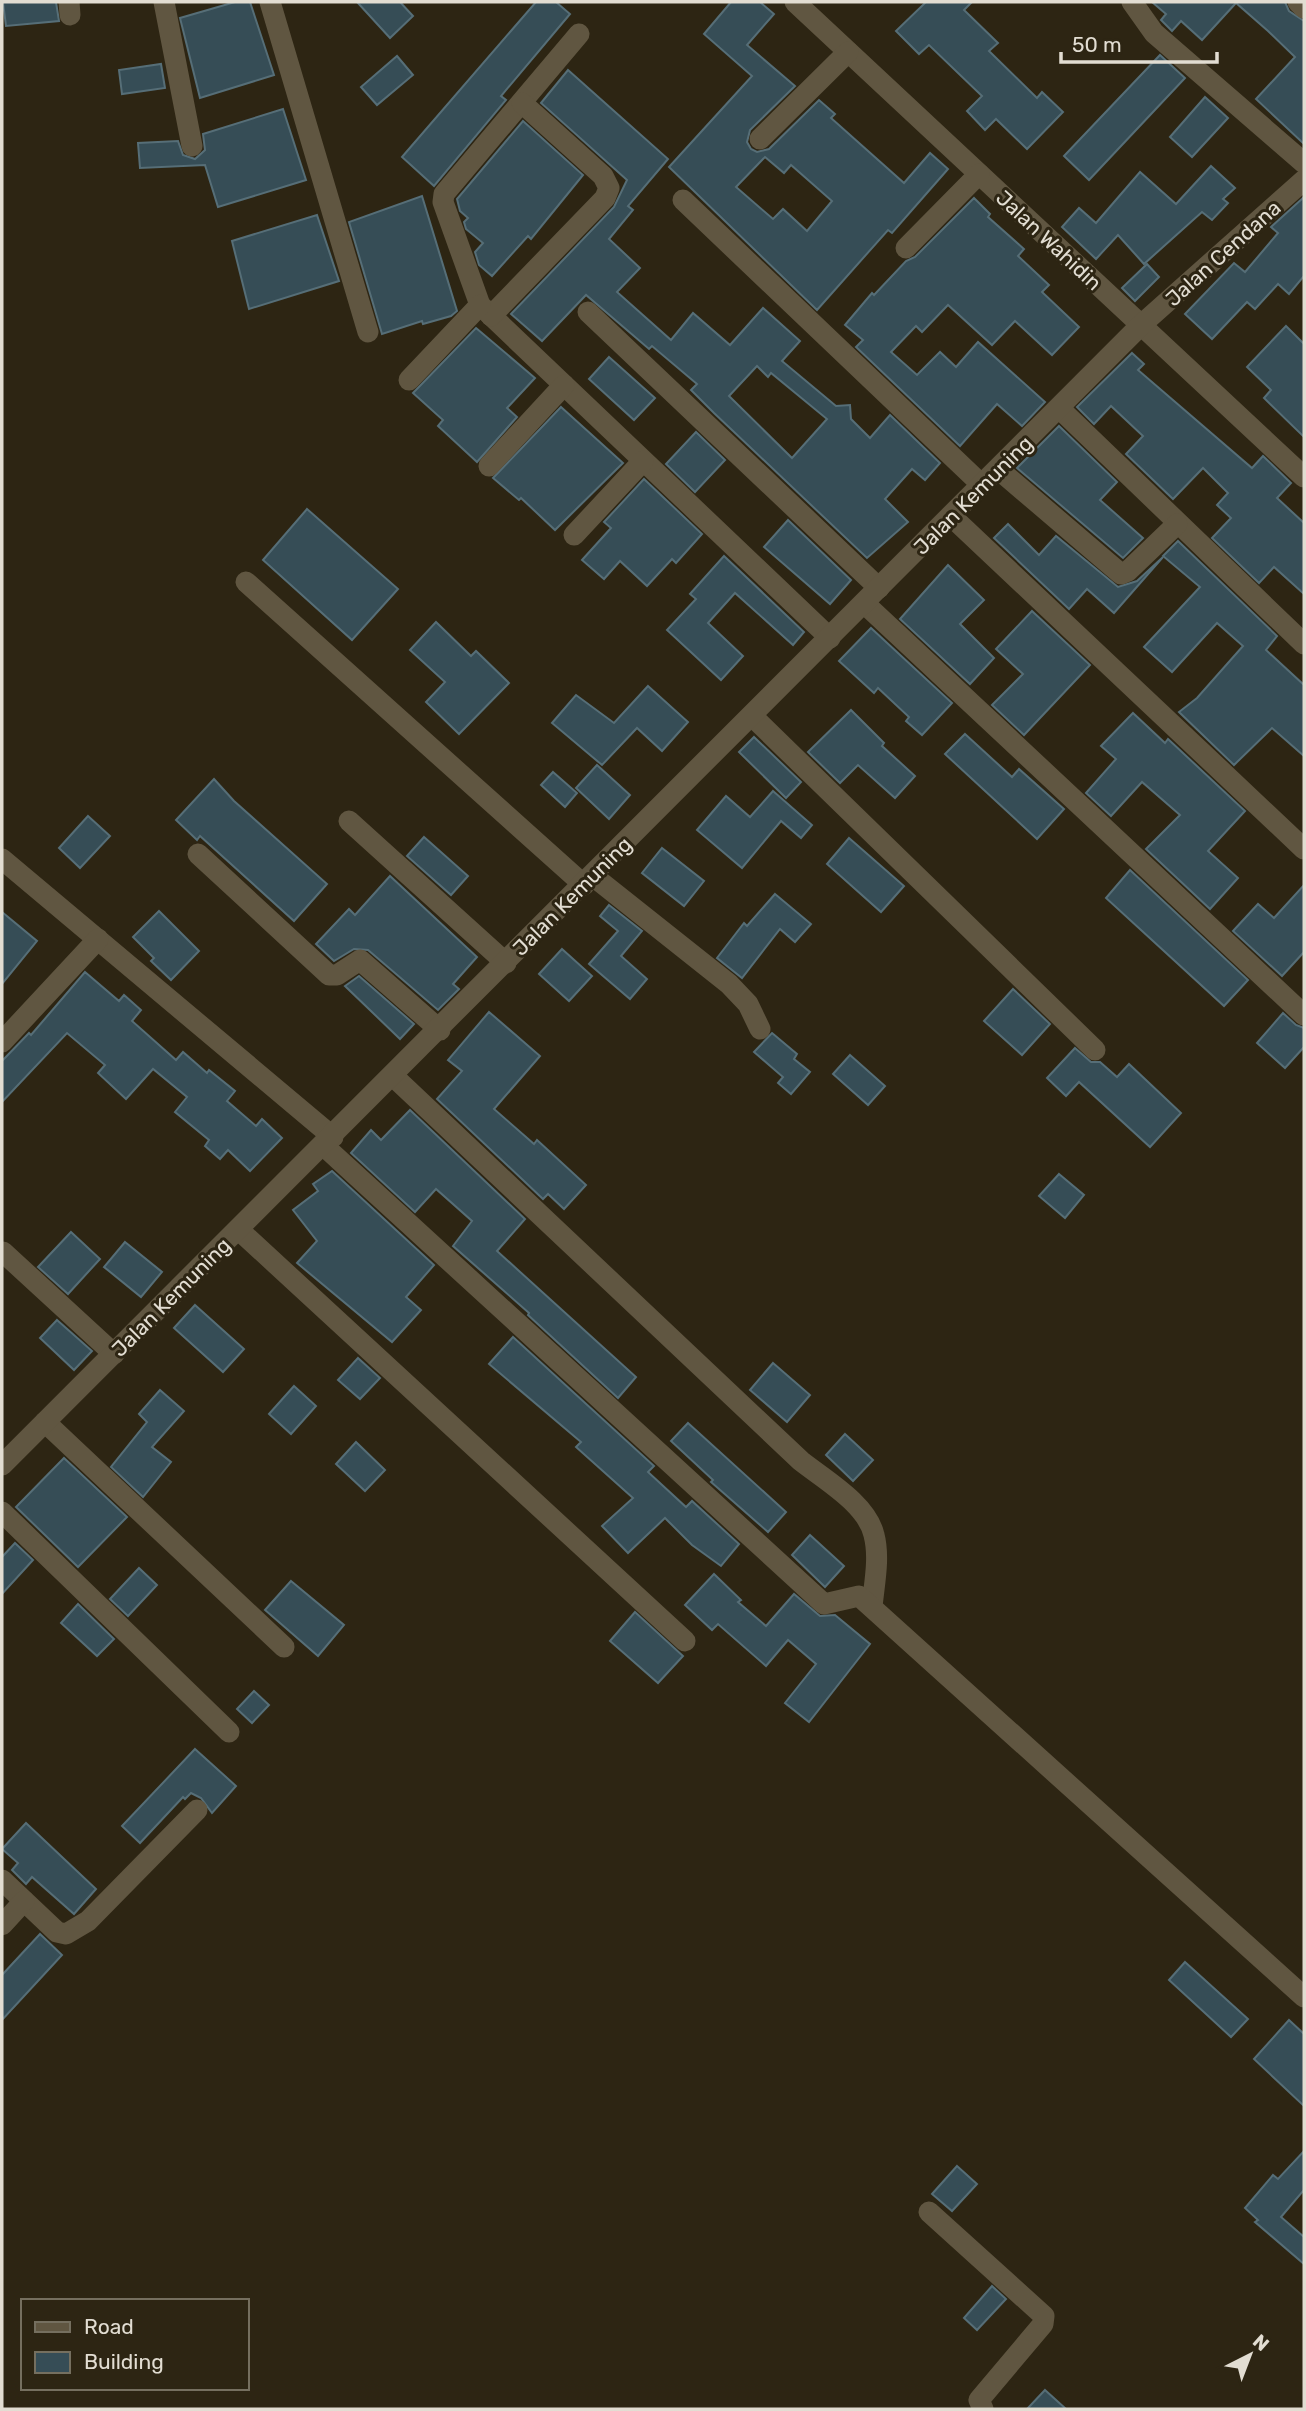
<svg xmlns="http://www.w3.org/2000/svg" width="1306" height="2411" font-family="Rubik,sans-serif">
<rect width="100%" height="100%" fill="#2d2513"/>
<g fill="#364d56" stroke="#566e77" stroke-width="2" fill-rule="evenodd">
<path d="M3 2H56L59 21 6 26Z"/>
<path d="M235 2H250L274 75 200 98 180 18Z"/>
<path d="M357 2H400L413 16 390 38Z"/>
<path d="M536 2H556L570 14 501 96 506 100 434 186 402 157Z"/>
<path d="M731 2H760L774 14 747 45 795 86 750 130 747 142 751 149 757 152 769 149 819 100 835 114 831 118 904 183 930 153 948 169 892 233 888 230 817 310 669 167 752 76 704 34ZM765 157 784 173 791 165 832 201 807 231 783 209 773 219 736 187Z"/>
<path d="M926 2H972L964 10 998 43 989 51 1037 98 1042 92 1063 112 1027 149 996 119 985 130 967 111 982 96 929 45 919 54 896 31Z"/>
<path d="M1152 2H1285L1289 11 1304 21V144L1256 99 1295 57 1268 31 1236 3 1202 40 1181 21 1172 31 1161 20 1166 14Z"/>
<path d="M1160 55 1185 78 1089 180 1064 156Z"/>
<path d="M397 56 413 75 377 105 361 87Z"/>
<path d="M161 64 165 88 122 94 119 70Z"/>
<path d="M568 70 668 159 628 206 633 210 609 239 640 268 617 292 671 340 693 313 730 345 763 308 800 341 782 361 836 406 850 405 851 419 870 438 890 415 940 463 925 480 912 469 885 499 908 522 867 558 714 413 691 390 697 384 652 346 649 349 586 295 542 341 511 314 614 207 627 180 541 103ZM757 366 768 377 771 373 827 419 792 458 729 396Z"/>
<path d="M1205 97 1228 118 1192 157 1170 137Z"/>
<path d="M283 109 306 180 218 207 205 165 140 168 138 143 178 141 183 155 195 159 205 150 203 134Z"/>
<path d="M523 121 583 175 531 239 528 236 492 276 479 265 475 252 483 243 466 229 464 222 468 218 460 211 457 199Z"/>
<path d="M1211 166 1235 188 1223 199 1228 203 1212 220 1202 212 1144 264 1118 235 1096 259 1062 227 1079 208 1096 223 1140 172 1176 204Z"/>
<path d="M422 196 457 311 451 316 423 324 422 321 382 334 349 222Z"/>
<path d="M1304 197V276L1289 294 1278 284 1255 309 1247 302 1212 339 1185 314 1234 263 1245 272 1278 233 1271 227Z"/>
<path d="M974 198 990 214 988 217 1024 249 1018 256 1049 285 1042 292 1079 327 1052 355 1015 321 992 345 948 305 922 332 916 326 891 352 917 375 940 352 956 367 978 342 1045 402 1022 426 997 404 960 446 856 347 863 340 845 325 872 293 874 295 906 261 915 257Z"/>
<path d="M317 215 339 281 249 309 232 241Z"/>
<path d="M1147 264 1159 277 1135 301 1122 288Z"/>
<path d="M1286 326 1304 344V437L1264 398 1271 390 1247 367Z"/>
<path d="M476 328 535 378 507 408 517 417 477 462 438 426 443 420 413 393Z"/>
<path d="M1132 353 1144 364 1138 370 1252 468 1263 456 1291 483 1277 498 1304 523V594L1274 567 1259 583 1212 538 1231 518 1217 505 1228 493 1203 468 1173 499 1126 454 1143 436 1111 406 1094 424 1077 407Z"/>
<path d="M609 357 655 398 634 420 589 379Z"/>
<path d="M561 407 623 463 555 530 521 498 519 500 493 478Z"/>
<path d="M1059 426 1117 482 1100 500 1143 538 1123 558 1017 468Z"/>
<path d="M696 432 725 460 695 492 666 464Z"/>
<path d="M644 479 702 534 676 563 672 559 647 586 620 561 604 579 582 560 611 528 604 522Z"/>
<path d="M307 509 398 589 352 640 263 560Z"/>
<path d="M788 520 851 580 830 604 764 547Z"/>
<path d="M1008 524 1039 555 1056 536 1118 587 1137 581 1163 557 1114 613 1087 589 1069 609 994 538Z"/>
<path d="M1178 541 1277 636 1266 650 1304 685V756L1272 728 1234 765 1179 712 1197 698 1243 646 1217 623 1172 672 1144 647 1200 587 1163 556Z"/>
<path d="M724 556 804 632 793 645 735 593 708 623 743 656 721 680 667 630 696 599 690 594Z"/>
<path d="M948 565 984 600 960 624 994 658 970 684 900 619Z"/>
<path d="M1032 611 1090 665 1024 735 992 705 1023 674 996 649Z"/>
<path d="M436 622 471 656 476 651 509 683 459 734 426 702 445 682 410 650Z"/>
<path d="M871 628 952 703 922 735 906 721 909 717 878 688 874 693 839 661Z"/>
<path d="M648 686 688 722 662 751 637 728 602 765 552 723 576 695 614 723Z"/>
<path d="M851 710 884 743 882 746 915 776 895 798 858 765 840 783 808 752Z"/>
<path d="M1133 713 1165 743 1168 739 1245 811 1208 851 1238 878 1210 909 1146 849 1180 815 1142 782 1111 816 1086 793 1116 759 1101 746Z"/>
<path d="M965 734 1012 777 1019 769 1064 809 1037 839 945 754Z"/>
<path d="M754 737 801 782 786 798 739 752Z"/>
<path d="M597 765 630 795 609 819 576 788Z"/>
<path d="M553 772 577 793 565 807 541 785Z"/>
<path d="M214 779 234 801 327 884 294 921 200 836 197 840 176 820Z"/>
<path d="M773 791 812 825 801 838 781 821 742 868 697 830 726 796 750 817Z"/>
<path d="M88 816 110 836 80 868 59 848Z"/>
<path d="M424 837 468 876 451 895 407 856Z"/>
<path d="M849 838 904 886 881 912 827 864Z"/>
<path d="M662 848 704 881 684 906 642 873Z"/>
<path d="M1130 870 1248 980 1224 1006 1106 898Z"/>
<path d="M390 876 477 957 453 984 459 989 438 1010 368 950 354 949 334 961 316 944 349 909 355 915Z"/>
<path d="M1304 885V952L1282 976 1233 931 1258 904 1274 918Z"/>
<path d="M775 894 811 924 795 942 780 929 742 978 717 958 744 923 747 926Z"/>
<path d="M609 905 642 931 621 956 647 979 630 999 589 964 618 931 600 916Z"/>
<path d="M159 911 199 951 171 980 151 961 154 958 133 937Z"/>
<path d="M2 912 37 941 2 984Z"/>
<path d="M562 949 592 976 569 1001 539 974Z"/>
<path d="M85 972 119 1001 124 995 141 1010 132 1021 176 1060 183 1052 207 1073 209 1070 235 1091 227 1101 256 1126 262 1119 282 1138 250 1171 228 1150 220 1159 205 1146 209 1140 175 1112 187 1097 153 1069 126 1099 98 1073 105 1065 67 1033 2 1102V1061L29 1033 31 1035Z"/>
<path d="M359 976 414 1024 400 1039 345 986Z"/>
<path d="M1013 989 1050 1024 1022 1055 984 1021Z"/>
<path d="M489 1012 540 1056 494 1109 534 1144 537 1140 586 1185 564 1209 548 1194 543 1199 437 1099 462 1071 448 1060Z"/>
<path d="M1283 1013 1296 1025 1304 1028V1047L1285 1068 1257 1043Z"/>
<path d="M772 1033 797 1054 794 1059 810 1072 791 1094 778 1083 783 1077 754 1052Z"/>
<path d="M1075 1048 1091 1062H1100L1117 1077 1129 1064 1181 1113 1150 1147 1079 1082 1066 1096 1047 1078Z"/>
<path d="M850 1055 885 1086 868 1105 833 1074Z"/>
<path d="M410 1110 525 1219 497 1251 636 1377 618 1398 528 1315 529 1313 453 1246 472 1221 436 1189 415 1212 351 1153 371 1130 381 1140Z"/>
<path d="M332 1171 434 1265 406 1297 421 1310 392 1342 297 1263 317 1241 293 1210 318 1191 313 1184Z"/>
<path d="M1059 1174 1084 1195 1065 1218 1039 1196Z"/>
<path d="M71 1232 100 1259 68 1294 38 1267Z"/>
<path d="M125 1242 162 1272 141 1297 104 1267Z"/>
<path d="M195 1305 244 1349 223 1372 174 1328Z"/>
<path d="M57 1320 92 1351 74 1370 40 1338Z"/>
<path d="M513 1337 654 1466 648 1472 686 1507 692 1501 739 1544 721 1566 692 1545 665 1518 628 1553 602 1526 633 1498 576 1447 581 1442 489 1364Z"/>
<path d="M358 1358 380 1378 360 1399 338 1380Z"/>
<path d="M773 1363 810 1395 787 1422 750 1390Z"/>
<path d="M294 1386 316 1406 291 1434 269 1414Z"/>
<path d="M160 1390 184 1411 152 1447 171 1462 143 1497 111 1467 147 1422 139 1414Z"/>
<path d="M688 1423 786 1512 768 1532 711 1482 713 1480 671 1441Z"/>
<path d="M845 1434 873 1460 853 1481 826 1455Z"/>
<path d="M356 1442 385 1470 365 1491 336 1464Z"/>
<path d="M64 1458 127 1517 78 1567 16 1507Z"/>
<path d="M810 1535 844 1566 825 1587 792 1555Z"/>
<path d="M15 1543 33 1560 2 1594V1557Z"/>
<path d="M139 1568 157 1585 128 1616 110 1599Z"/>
<path d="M714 1574 741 1600 738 1602 766 1626 794 1594 820 1616 835 1615 870 1644 809 1722 785 1703 816 1664 788 1640 766 1666 718 1624 712 1630 685 1605Z"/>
<path d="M291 1581 344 1625 318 1656 265 1610Z"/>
<path d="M78 1604 114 1639 97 1656 61 1623Z"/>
<path d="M635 1612 683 1656 658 1683 610 1641Z"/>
<path d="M254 1691 269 1705 252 1723 237 1709Z"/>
<path d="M195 1749 236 1786 212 1813 201 1798 191 1793 185 1799 183 1797 140 1843 122 1826Z"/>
<path d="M26 1823 96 1889 74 1914 32 1877 26 1884 12 1870 18 1863 2 1849Z"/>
<path d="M40 1934 62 1955 2 2020V1975Z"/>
<path d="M1185 1962 1248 2019 1231 2037 1169 1980Z"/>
<path d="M1289 2020 1304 2034V2106L1254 2059Z"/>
<path d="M1304 2151V2190L1281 2217 1304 2237V2264L1255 2222 1258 2220 1245 2208 1273 2175 1278 2179Z"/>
<path d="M957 2166 977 2184 952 2211 932 2194Z"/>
<path d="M992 2286 1006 2299 977 2330 964 2318Z"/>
<path d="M1045 2390 1066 2409H1027Z"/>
</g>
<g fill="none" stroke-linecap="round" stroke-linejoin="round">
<g stroke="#605641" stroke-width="21">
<path d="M69 2 70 15"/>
<path d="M164 2 192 146"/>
<path d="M270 2 368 332"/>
<path d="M795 2 1304 477"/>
<path d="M1132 2 1154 33 1304 163"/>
<path d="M1298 2 1304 8"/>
<path d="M579 34 444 194 443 202 480 305 830 638"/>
<path d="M760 139 848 52"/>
<path d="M683 200 982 485"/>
<path d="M906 248 979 174"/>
<path d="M588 312 879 588"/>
<path d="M491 316 605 198 609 188 603 176 522 103"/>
<path d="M409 380 480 305"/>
<path d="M1059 408 1304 644"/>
<path d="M489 466 564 385"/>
<path d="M998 469 1121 574 1128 571 1177 524"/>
<path d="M951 516 1304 849"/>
<path d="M574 535 643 461"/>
<path d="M246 582 584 885"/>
<path d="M864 603 1304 1015"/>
<path d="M752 716 1095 1050"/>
<path d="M349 821 506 963"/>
<path d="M198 854 329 975H337L360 960 440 1030"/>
<path d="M2 859 333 1137"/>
<path d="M593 876 729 984 748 1004 760 1029"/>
<path d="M2 1042 98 939"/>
<path d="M393 1076 801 1461C825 1480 867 1504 874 1535 880 1558 874 1585 872 1607"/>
<path d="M324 1146 824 1604 859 1596 1304 1997"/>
<path d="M239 1230 685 1641"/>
<path d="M3 1252 114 1354"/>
<path d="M45 1422 284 1647"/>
<path d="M2 1465 1141 325 1304 180"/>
<path d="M2 1512 229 1732"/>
<path d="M2 1880 57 1932 66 1934 88 1921 197 1810"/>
<path d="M2 1925 24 1901"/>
<path d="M929 2212 1044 2316 1043 2324 979 2400 983 2409"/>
</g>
</g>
<g text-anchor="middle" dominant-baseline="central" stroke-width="6" stroke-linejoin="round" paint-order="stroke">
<g font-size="21" fill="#e2ddd2" stroke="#2d2513">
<text transform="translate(1049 240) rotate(43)">Jalan Wahidin</text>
<text transform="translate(1223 253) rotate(-42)">Jalan Cendana</text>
<text transform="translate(973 495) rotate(-45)">Jalan Kemuning</text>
<text transform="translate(572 896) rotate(-45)">Jalan Kemuning</text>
<text transform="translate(171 1297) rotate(-45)">Jalan Kemuning</text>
</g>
</g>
<rect width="1306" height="2411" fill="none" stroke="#e2ddd2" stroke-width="7"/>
<rect x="21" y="2299" width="228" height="91" fill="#2d2513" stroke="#756f5f" stroke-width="2"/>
<rect x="35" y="2322" width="35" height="10" fill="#605641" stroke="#756f5f" stroke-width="2"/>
<text x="84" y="2334" font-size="21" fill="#e2ddd2">Road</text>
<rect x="35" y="2352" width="35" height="21" fill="#364d56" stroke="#756f5f" stroke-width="2"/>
<text x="84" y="2369" font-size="21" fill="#e2ddd2">Building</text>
<g transform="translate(1250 2355) rotate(42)" stroke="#2d2513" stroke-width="5" paint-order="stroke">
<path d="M0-5L12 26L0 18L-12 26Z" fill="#e2ddd2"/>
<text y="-10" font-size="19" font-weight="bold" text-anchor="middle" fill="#e2ddd2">N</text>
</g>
<path d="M1061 52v10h156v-10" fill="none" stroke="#e2ddd2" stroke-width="3.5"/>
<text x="1072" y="52" font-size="21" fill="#e2ddd2" stroke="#2d2513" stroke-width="5" paint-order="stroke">50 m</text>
</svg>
